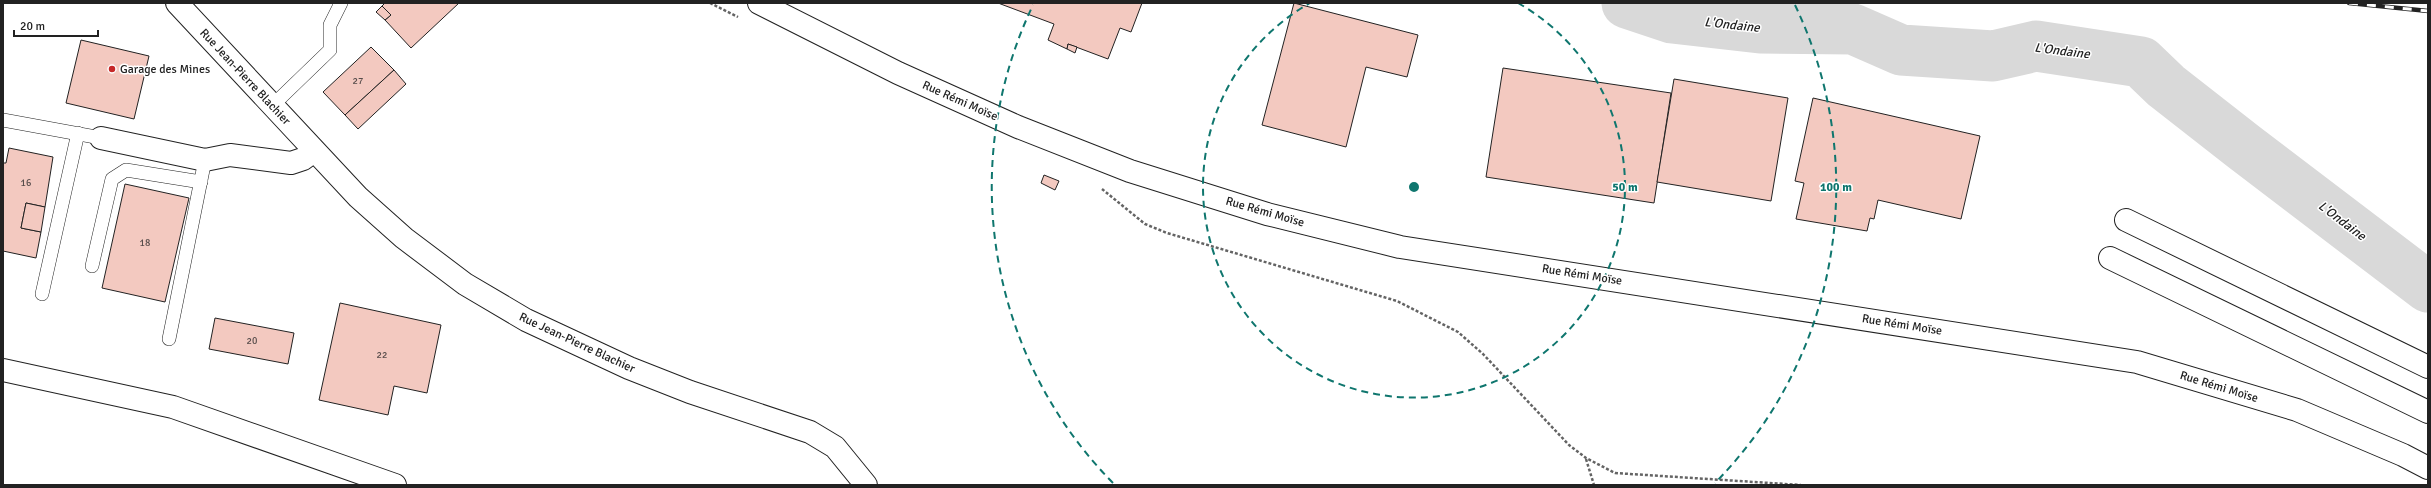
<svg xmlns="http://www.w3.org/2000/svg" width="2431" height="488" font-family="Signika,sans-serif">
<rect width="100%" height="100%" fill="#fff"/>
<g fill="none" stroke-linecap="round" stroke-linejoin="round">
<path stroke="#d9d9d9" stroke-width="51" d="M1627 3 1672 18 1760 28 1853 29 1901 50 1993 56 2036 46 2141 62 2166 86 2244 147 2428 287"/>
</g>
<g fill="#f3c9c0" stroke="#222">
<path d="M385 3H459L411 48 385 20 391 15 382 6Z"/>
<path d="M998 3H1142L1131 32 1120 28 1108 59 1068 44 1067 49 1048 40 1054 24Z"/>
<path d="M1294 3 1418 35 1407 77 1366 67 1346 147 1262 125Z"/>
<path d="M382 6 391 15 385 20 376 12Z"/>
<path d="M81 40 149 56 134 119 66 103Z"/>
<path d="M1068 44 1077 47 1075 53 1067 49Z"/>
<path d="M371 47 394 70 345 115 323 92Z"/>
<path d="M1503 68 1671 93 1654 203 1486 177Z"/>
<path d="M394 70 406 84 358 129 345 115Z"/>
<path d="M1674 79 1788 98 1771 201 1657 182Z"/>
<path d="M1813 98 1980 136 1961 219 1878 200 1874 219 1870 218 1867 231 1796 219 1804 183 1795 181Z"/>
<path d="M9 148 53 157 45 207 26 203 21 228 41 232 36 258 3 251V163H6Z"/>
<path d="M1044 175 1059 181 1055 190 1041 183Z"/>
<path d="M125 184 189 198 165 302 102 288Z"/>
<path d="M26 203 45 207 41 232 21 228Z"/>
<path d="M340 303 441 325 427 393 394 386 388 415 319 400Z"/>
<path d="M215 318 294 333 288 364 209 349Z"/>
</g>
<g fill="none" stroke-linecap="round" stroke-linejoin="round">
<g stroke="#222" stroke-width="14">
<g id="lane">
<path d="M272 106 330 50V25L341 3"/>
<path d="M3 120 101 138"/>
<path d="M92 266 112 179 126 170 201 182"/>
<path d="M42 294 78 133"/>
<path d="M169 339 205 160"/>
</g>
</g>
<g stroke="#222" stroke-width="24">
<g id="street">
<path d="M177 3 358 197 404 238 465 284 526 320 629 368 690 392 810 432 835 447 866 485"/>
<path d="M759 3 898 73 1018 127 1130 171 1267 214 1400 247 2137 362 2297 410 2403 455 2428 468"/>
<path d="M101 138 205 160 230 155 291 163 303 159 314 151"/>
<path d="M2126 220 2428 367"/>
<path d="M2110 258 2428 412"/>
</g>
</g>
<g stroke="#222" stroke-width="24">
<path id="secondary" d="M3 370 173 407 395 485"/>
</g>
<g stroke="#646464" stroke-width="2.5" stroke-dasharray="3 2" stroke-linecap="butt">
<path d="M710 3 738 17"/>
<path d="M1102 189 1145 224 1167 233 1397 301 1458 332 1483 354 1569 445 1586 458 1615 473 1801 485"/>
<path d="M1586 459 1594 485"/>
</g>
<use href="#lane" stroke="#fff" stroke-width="13"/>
<use href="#street" stroke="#fff" stroke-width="22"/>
<use href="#secondary" stroke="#fff" stroke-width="22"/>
<g stroke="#222" stroke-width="4.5">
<path id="rail" d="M2349 3 2428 11"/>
</g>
<use href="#rail" stroke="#fff" stroke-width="3" stroke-dasharray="9" stroke-linecap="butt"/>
</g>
<g fill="none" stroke="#0f766e" stroke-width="2" stroke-dasharray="7 5">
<path d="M1518 3A211 211 0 1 1 1310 3"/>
<path d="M1113 483A422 422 0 0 1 1033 5M1795 5A422 422 0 0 1 1715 483"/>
</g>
<circle fill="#c62828" stroke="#fff" stroke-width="1.5" cx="112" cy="69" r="4"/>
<g text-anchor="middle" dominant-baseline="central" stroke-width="3" stroke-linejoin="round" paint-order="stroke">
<g font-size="10" fill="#564c4a">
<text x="358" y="81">27</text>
<text x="26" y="183">16</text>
<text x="145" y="243">18</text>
<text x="252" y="341">20</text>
<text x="382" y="355">22</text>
</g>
<g font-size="12" fill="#222" stroke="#fff" text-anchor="start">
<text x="120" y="69">Garage des Mines</text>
</g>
<g font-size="12" fill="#222" stroke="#fff">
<text transform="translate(245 77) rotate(47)">Rue Jean-Pierre Blachier</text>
<text transform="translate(960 101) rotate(24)">Rue Rémi Moïse</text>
<text transform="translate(1265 212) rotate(16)">Rue Rémi Moïse</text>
<text transform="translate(1582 275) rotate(9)">Rue Rémi Moïse</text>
<text transform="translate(1902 325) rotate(9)">Rue Rémi Moïse</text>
<text transform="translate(577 343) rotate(25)">Rue Jean-Pierre Blachier</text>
<text transform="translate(2219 387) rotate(17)">Rue Rémi Moïse</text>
</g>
<g font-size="13" font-style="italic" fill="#222" stroke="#fff">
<text transform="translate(1732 25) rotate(6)">L'Ondaine</text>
<text transform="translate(2062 51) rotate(7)">L'Ondaine</text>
<text transform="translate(2342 221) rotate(37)">L'Ondaine</text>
</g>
</g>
<circle cx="1414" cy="187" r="6" fill="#0f766e" stroke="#fff" stroke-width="2"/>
<g font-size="12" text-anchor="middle" font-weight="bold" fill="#0f766e" stroke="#fff" stroke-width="3" stroke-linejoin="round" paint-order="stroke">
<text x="1625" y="191">50 m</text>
<text x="1836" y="191">100 m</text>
</g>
<rect width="2431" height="488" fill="none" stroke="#222222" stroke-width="8"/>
<path d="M14 30v6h84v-6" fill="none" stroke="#222222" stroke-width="2"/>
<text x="20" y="30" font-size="12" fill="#222222" stroke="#ffffff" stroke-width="3" paint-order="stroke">20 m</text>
</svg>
